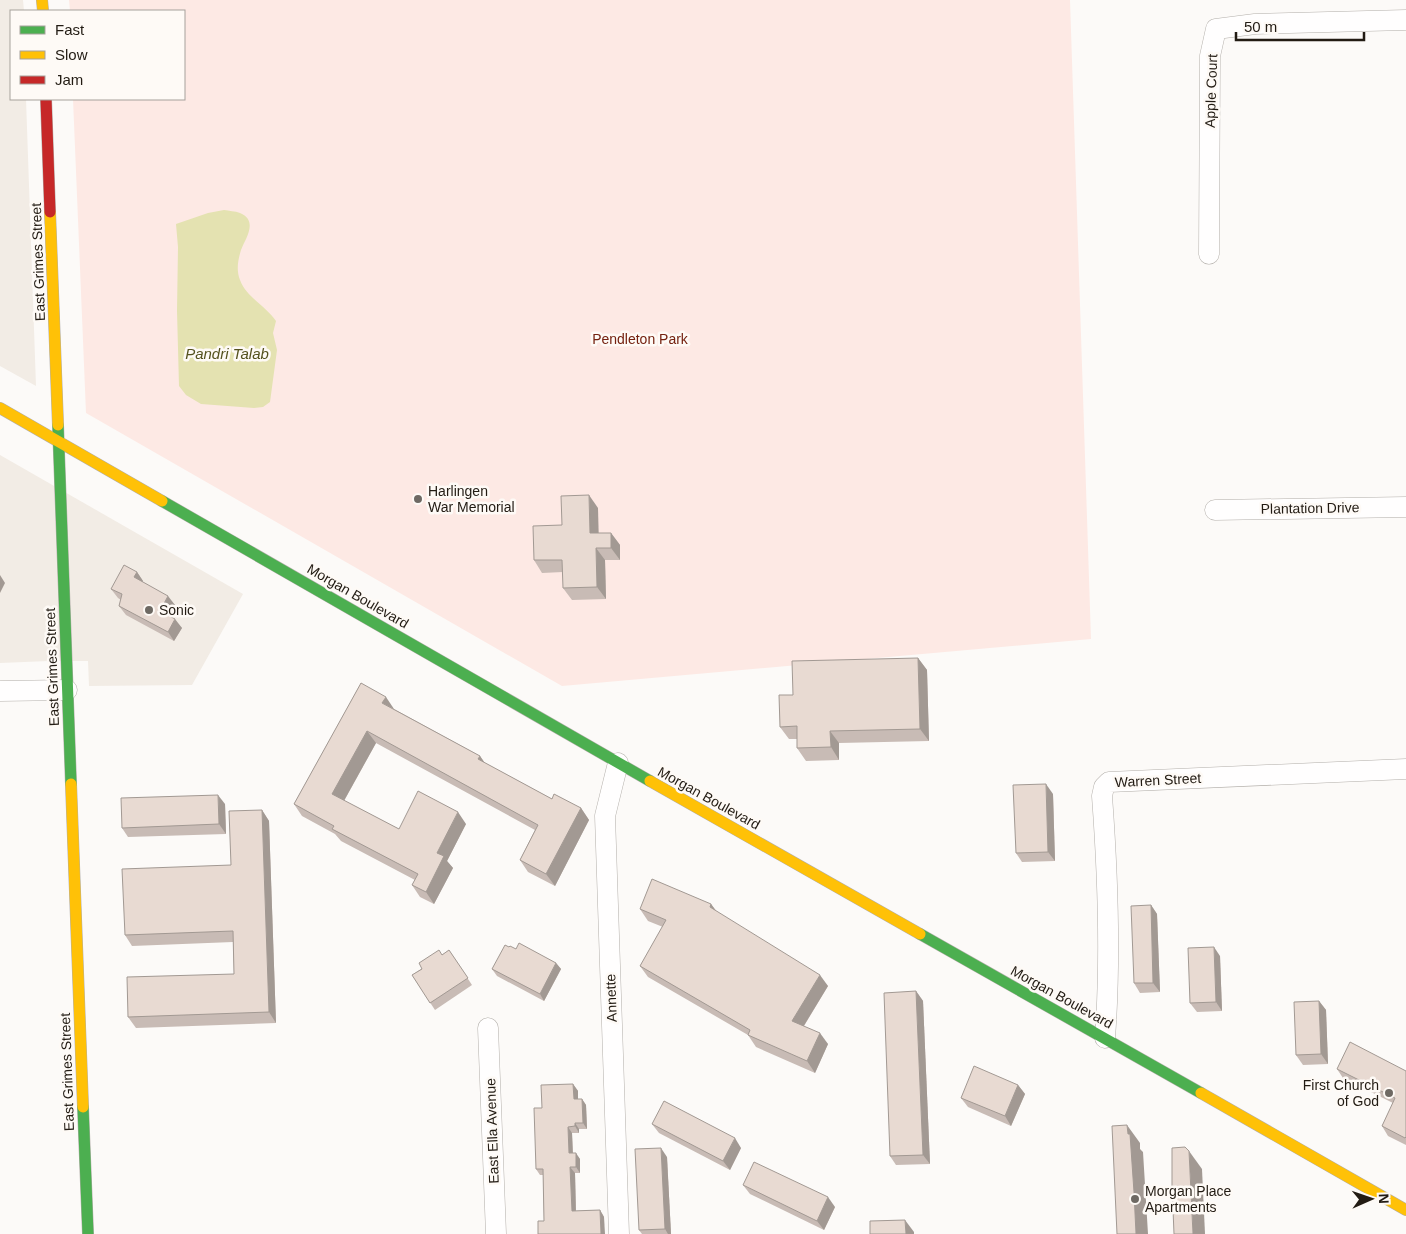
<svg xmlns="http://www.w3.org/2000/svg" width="1406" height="1234" font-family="Helvetica,sans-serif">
<rect width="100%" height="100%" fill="#fcfaf8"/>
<g fill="#f2ece5">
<path d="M0 0H23L24 11H11V99H26L36 386 0 366Z"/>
<path d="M0 455 243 594 192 685 89 686 88 661H49L0 663Z"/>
</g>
<path fill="#fde9e4" d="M69 0H1070L1091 639 562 686 86 413 73 99H184V11H70Z"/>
<path fill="#e4e2b1" d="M224 210C229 211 235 211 240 213 259 221 245 239 241 250 238 260 236 270 240 280 247 298 265 305 276 321L273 333 277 350 270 402 263 407 254 408 201 404 186 395 179 386 177 311 178 247 176 224 208 213Z"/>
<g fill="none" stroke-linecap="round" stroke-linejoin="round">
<g stroke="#b3afaa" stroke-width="21">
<g id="street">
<path d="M1209 254 1210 56 1216 29 1255 24 1406 20"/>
<path d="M1215 510 1406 507"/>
<path d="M0 691 67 690"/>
<path d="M618 763 605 816 619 1234"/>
<path d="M488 1028 496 1234"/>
<path d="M1105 1038C1111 957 1108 876 1102 796L1104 787 1109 782 1406 769"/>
</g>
</g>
<g stroke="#b3afaa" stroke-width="12">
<g id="fast">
<path d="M58 425 71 784"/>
<path d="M162 501 650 781"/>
<path d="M920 934 1201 1093"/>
<path d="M83 1107 88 1234"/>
</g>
</g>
<g stroke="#b3afaa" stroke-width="12">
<g id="slow">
<path d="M42 0 43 11"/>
<path d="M50 212 58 425"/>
<path d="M0 408 162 501"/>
<path d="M650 781 920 934"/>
<path d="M71 784 83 1107"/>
<path d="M1201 1093 1406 1210"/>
</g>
</g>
<g stroke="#b3afaa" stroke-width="12">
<path id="jam" d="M46 99 50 212"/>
</g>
<use href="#street" stroke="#fffefe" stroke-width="20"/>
<use href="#fast" stroke="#4caf50" stroke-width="11"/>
<use href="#slow" stroke="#ffc107" stroke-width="11"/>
<use href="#jam" stroke="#c62828" stroke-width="11"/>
</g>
<g fill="#c8bbb5">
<path d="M598 508V533H611L620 545V560H605L606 599 572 600 563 588V572L542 573 534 560 562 525Z"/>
<path d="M137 572 143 581V582L175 605 169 616 182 628 174 641 126 615 119 606 121 600 118 598 111 589Z"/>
<path d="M918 658 927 670 929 741 839 743V760L806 761 797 748V739H789L780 727 793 695Z"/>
<path d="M361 683 394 709 480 756 485 763 552 799 581 808 589 820 555 886 528 872 520 860 535 830 376 743 344 801 399 829 466 824 447 861 453 868 434 904 420 897 412 885 415 880 341 841 335 834 302 816 294 804Z"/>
<path d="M1053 794 1055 861 1022 862 1016 853Z"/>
<path d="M225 804 226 834 128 837 122 828Z"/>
<path d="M262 810 269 821 276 1023 136 1028 128 1017 234 974 233 942 132 946 125 935 231 865Z"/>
<path d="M711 904 717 912 828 986 804 1026 828 1044 815 1073 756 1047 748 1035 648 977 640 966 663 927 648 921 640 909Z"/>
<path d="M1151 905 1157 914 1160 992 1140 993 1134 983Z"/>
<path d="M509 947 556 963 561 969 544 1001 497 976 492 969Z"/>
<path d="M449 950 472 985 435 1010 412 975Z"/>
<path d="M1220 956 1222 1011 1197 1012 1190 1003Z"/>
<path d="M916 991 923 1001 930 1164 896 1165 890 1156Z"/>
<path d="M1319 1001 1326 1010 1328 1064 1303 1065 1296 1055Z"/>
<path d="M1337 1069 1406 1071V1145L1388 1136 1382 1126 1393 1103 1343 1078Z"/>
<path d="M573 1084 578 1091V1099H582L586 1105 587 1129H579V1133H572L573 1153 580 1159V1173H575L576 1211 600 1210 604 1217 544 1221 543 1175H540L536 1169 542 1108Z"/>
<path d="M1018 1085 1025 1094 1011 1126 968 1107 961 1098Z"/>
<path d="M652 1124 741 1148 730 1170 659 1133Z"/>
<path d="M667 1157 671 1234H642L639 1230Z"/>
<path d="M743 1185 835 1207 824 1230 750 1194Z"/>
</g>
<g fill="#a29993">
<path d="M589 495 598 508 599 546 590 533Z"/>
<path d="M611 533 620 545V560L611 548Z"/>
<path d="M596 548 605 560 606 599 597 587Z"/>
<path d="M137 572 143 581 140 587 134 577Z"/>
<path d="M0 575 5 583 0 593Z"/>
<path d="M168 596 175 605 167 620 160 611Z"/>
<path d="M175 619 182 628 174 641 168 632Z"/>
<path d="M918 658 927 670 929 741 920 729Z"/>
<path d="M386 697 394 709 382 703Z"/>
<path d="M367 731 376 743 341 806 332 794Z"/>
<path d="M830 731 839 743V760L831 747Z"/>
<path d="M480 756 488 768 478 759Z"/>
<path d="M1046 784 1053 794 1055 861 1048 852Z"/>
<path d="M218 795 225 804 226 834 219 824Z"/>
<path d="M581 808 589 820 555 886 546 874Z"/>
<path d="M262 810 269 821 276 1023 269 1012Z"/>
<path d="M458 812 466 824 447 861 453 868 434 904 426 892 437 853Z"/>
<path d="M711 904 719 915 710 907Z"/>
<path d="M1151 905 1157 914 1160 992 1153 983Z"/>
<path d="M1214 947 1220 956 1222 1011 1216 1002Z"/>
<path d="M556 963 561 969 544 1001 540 994Z"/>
<path d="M820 975 828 986 800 1032 792 1021Z"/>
<path d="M916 991 923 1001 930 1164 923 1155Z"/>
<path d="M1319 1001 1326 1010 1328 1064 1321 1054Z"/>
<path d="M820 1033 828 1044 815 1073 807 1061Z"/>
<path d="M573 1084 578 1091V1106L574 1099Z"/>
<path d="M1018 1085 1025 1094 1011 1126 1005 1116Z"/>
<path d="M582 1099 586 1105 587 1129 583 1123Z"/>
<path d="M575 1123 579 1129V1133L575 1126Z"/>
<path d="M1127 1125 1140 1143V1149L1143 1152 1148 1234H1136Z"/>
<path d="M568 1127 572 1133 573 1159 569 1153Z"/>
<path d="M735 1138 741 1148 730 1170 723 1161Z"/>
<path d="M661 1148 667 1157 671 1234H668L665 1229Z"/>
<path d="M1189 1151 1202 1169 1205 1234H1193Z"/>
<path d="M576 1153 580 1159V1173L576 1167Z"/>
<path d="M570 1167 575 1173 576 1217 572 1211Z"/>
<path d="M828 1197 835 1207 824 1230 817 1221Z"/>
<path d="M600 1210 604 1217 605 1234H601Z"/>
<path d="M905 1220 914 1232V1234H906Z"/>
</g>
<g fill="#e8dad2" stroke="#a29993">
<path d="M589 495 590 533H611V548H596L597 587 563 588 562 560H534L533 526 562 525 561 496Z"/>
<path d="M124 565 137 572 134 577 168 596 160 611 175 619 168 632 119 606 122 594 111 589Z"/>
<path d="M918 658 920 729 830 731 831 747 797 748V726L780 727 779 695H793L792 661Z"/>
<path d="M361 683 386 697 382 703 480 756 478 759 552 799 554 794 581 808 546 874 520 860 538 825 367 731 332 794 399 829 418 791 458 812 437 853 444 856 426 892 412 885 418 874 332 829 334 826 294 804Z"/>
<path d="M1046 784 1048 852 1016 853 1013 785Z"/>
<path d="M218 795 219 824 122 828 121 798Z"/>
<path d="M262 810 269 1012 128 1017 127 977 234 974 233 931 125 935 122 869 231 865 229 811Z"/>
<path d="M652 879 711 904 710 907 820 975 792 1021 820 1033 807 1061 748 1035 750 1030 640 966 666 920 640 909Z"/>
<path d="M1151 905 1153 983H1134L1131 906Z"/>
<path d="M519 943 556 963 540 994 492 969 505 945 509 947 510 946 516 949Z"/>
<path d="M1214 947 1216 1002 1190 1003 1188 948Z"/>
<path d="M439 950 442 955 449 950 468 978 430 1003 412 975 422 969 419 963Z"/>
<path d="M916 991 923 1155 890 1156 884 993Z"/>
<path d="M1319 1001 1321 1054 1296 1055 1294 1002Z"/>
<path d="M1350 1042 1406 1071V1137L1405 1138 1382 1126 1395 1098 1337 1069Z"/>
<path d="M974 1066 1018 1085 1005 1116 961 1098Z"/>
<path d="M573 1084 574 1099H582L583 1123H575V1126L568 1127 569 1153H576V1167H570L572 1211 600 1210 601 1234H538V1221H544L543 1169H536L534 1108H542L541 1085Z"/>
<path d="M664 1101 735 1138 723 1161 652 1124Z"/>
<path d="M1127 1125 1128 1134H1130L1134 1192 1136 1234H1117L1112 1126Z"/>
<path d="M1185 1147 1189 1151 1193 1234H1174L1172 1185V1148Z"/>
<path d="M661 1148 665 1229 639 1230 635 1149Z"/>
<path d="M754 1162 828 1197 817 1221 743 1185Z"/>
<path d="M905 1220 906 1234H870V1221Z"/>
</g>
<g fill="#6e6963" stroke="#fefaf6" stroke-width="2">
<circle cx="418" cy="499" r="5"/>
<circle cx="149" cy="610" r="5"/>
<circle cx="1389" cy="1093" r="5"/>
<circle cx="1135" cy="1199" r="5"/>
</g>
<g text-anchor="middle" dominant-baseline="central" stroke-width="5" stroke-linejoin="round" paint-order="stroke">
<g font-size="14" fill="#221b13" stroke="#fefaf6">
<text transform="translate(1211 91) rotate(-88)">Apple Court</text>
<text transform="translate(38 262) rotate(-92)">East Grimes Street</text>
<text transform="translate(1310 508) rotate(-1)">Plantation Drive</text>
<text transform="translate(358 596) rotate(30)">Morgan Boulevard</text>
<text transform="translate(52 667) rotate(-92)">East Grimes Street</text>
<text transform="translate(1158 780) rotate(-3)">Warren Street</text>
<text transform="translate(709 798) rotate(29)">Morgan Boulevard</text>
<text transform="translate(1062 997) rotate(29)">Morgan Boulevard</text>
<text transform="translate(611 998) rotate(-92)">Annette</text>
<text transform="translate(67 1072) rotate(-92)">East Grimes Street</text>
<text transform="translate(492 1131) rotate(-92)">East Ella Avenue</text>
</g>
<g font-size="14" fill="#752210" stroke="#fefaf6">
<text x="640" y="339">Pendleton Park</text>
</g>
<g font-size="14" fill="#221b13" stroke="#fefaf6" text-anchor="start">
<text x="428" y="491">Harlingen<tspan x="428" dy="16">War Memorial</tspan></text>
<text x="159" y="610">Sonic</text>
<text x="1379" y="1085" text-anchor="end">First Church<tspan x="1379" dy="16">of God</tspan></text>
<text x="1145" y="1191">Morgan Place<tspan x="1145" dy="16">Apartments</tspan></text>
</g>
<g font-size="15" font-style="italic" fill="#55521e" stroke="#fefaf6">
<text x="227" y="353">Pandri Talab</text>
</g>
</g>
<rect x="10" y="10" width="175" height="90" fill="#fefaf6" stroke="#a6a19b"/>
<rect x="20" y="26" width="25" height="8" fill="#4caf50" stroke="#a6a19b"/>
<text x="55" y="35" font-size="15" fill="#221b13">Fast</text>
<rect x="20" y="51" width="25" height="8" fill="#ffc107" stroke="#a6a19b"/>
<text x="55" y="60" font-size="15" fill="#221b13">Slow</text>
<rect x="20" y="76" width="25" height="8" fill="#c62828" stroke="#a6a19b"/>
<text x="55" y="85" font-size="15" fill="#221b13">Jam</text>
<g transform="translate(1371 1199) rotate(88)" stroke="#fefaf6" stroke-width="4" paint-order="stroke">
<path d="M0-4L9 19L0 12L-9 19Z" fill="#221b13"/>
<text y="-8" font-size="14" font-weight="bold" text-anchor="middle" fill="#221b13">N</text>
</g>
<path d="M1236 32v8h128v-8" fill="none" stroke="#221b13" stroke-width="2.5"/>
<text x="1244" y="32" font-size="15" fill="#221b13" stroke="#fefaf6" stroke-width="4" paint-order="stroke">50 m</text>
</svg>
